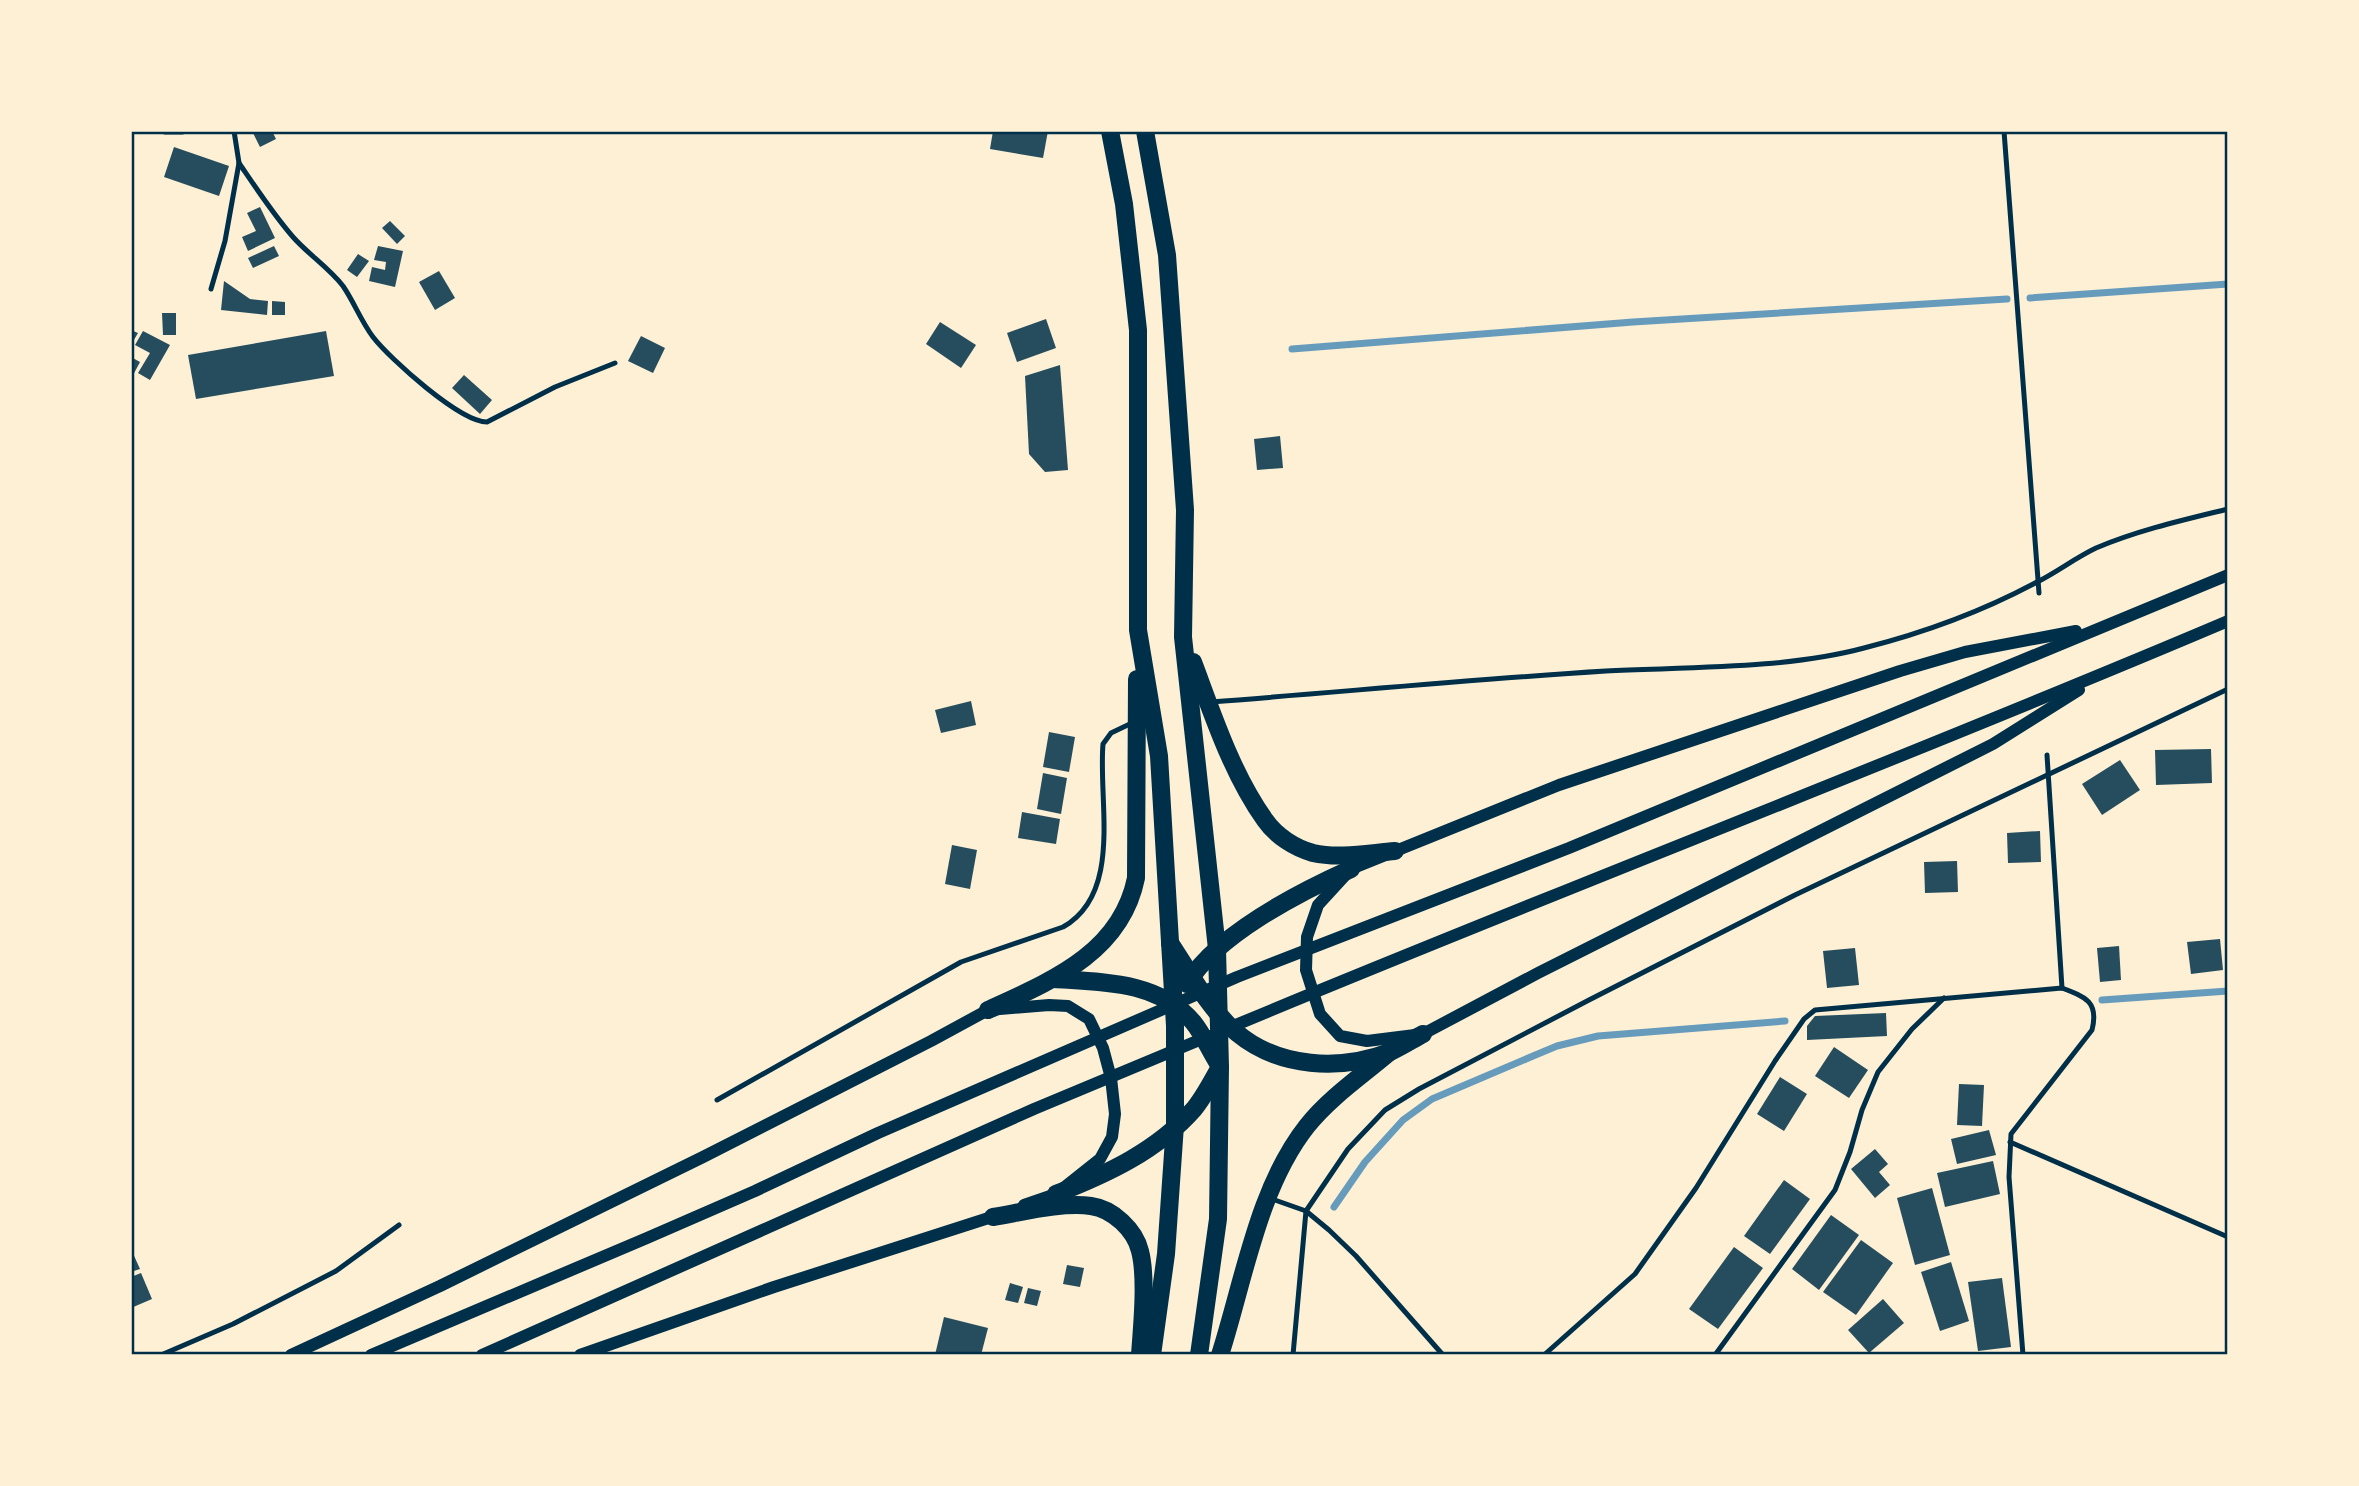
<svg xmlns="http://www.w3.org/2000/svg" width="2359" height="1486" font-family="'Asap Condensed',sans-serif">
<rect width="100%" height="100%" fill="#fdf0d5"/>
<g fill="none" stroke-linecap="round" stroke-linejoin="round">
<g stroke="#669bbc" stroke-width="7">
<path d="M2030 298 2228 284"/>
<path d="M1292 349 1633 322 2007 299"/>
<path d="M2102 1000 2228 991"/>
<path d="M1334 1207 1365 1162 1403 1120 1432 1099 1533 1056 1557 1046 1598 1036 1785 1021"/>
</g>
</g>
<g fill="#264d5e">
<path d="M252 131H261L263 134 272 131 276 139 260 147Z"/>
<path d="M993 131H1048L1043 158 990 149Z"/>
<path d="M174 147 229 166 219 196 164 177Z"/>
<path d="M260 207 275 238 248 251 242 237 256 231 247 213Z"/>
<path d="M390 221 405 236 397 244 382 228Z"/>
<path d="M274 246 279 256 253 268 248 258Z"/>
<path d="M378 246 403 251 395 287 369 281 372 267 385 270 386 262 374 260Z"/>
<path d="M358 254 369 261 357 277 347 270Z"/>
<path d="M439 271 455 298 435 310 419 282Z"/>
<path d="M224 281 250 299 268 301 267 315 221 310Z"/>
<path d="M272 301 285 302V315H272Z"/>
<path d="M162 313H176V335H163Z"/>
<path d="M1046 319 1056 348 1017 362 1007 333Z"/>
<path d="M940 322 976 345 961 368 926 344Z"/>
<path d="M131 330 138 333 131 345Z"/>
<path d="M143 331 170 345 150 380 138 373 150 353 135 345Z"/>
<path d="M326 331 334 376 196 399 188 355Z"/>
<path d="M641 336 665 348 653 373 628 361Z"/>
<path d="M131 357 140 362 131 379Z"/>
<path d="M1060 365 1068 470 1045 472 1029 454 1025 376Z"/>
<path d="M464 375 492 400 480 414 452 388Z"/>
<path d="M1280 436 1283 468 1257 470 1254 439Z"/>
<path d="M971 701 976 725 941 733 935 710Z"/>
<path d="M1049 732 1075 737 1069 772 1043 767Z"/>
<path d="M2211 749 2212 783 2156 785 2155 750Z"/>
<path d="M2120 760 2140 790 2102 815 2082 784Z"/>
<path d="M1043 773 1067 778 1061 814 1037 809Z"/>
<path d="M1022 812 1060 819 1056 844 1018 838Z"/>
<path d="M2040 831 2041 862 2008 863 2007 833Z"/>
<path d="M952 845 977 850 970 889 945 884Z"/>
<path d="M1957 861 1958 892 1925 893 1924 862Z"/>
<path d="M2220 939 2223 970 2191 974 2187 942Z"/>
<path d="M2119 946 2121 980 2100 982 2097 948Z"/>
<path d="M1855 948 1859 985 1827 988 1823 951Z"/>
<path d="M1886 1013 1887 1036 1807 1040V1026L1815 1016Z"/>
<path d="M1834 1047 1868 1070 1849 1098 1815 1076Z"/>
<path d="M1780 1077 1807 1094 1784 1131 1757 1114Z"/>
<path d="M1959 1084 1984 1085 1982 1126 1957 1125Z"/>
<path d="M1989 1130 1996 1155 1957 1164 1951 1139Z"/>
<path d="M1875 1149 1888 1164 1879 1172 1890 1185 1875 1198 1851 1169Z"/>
<path d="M1993 1161 2000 1194 1945 1207 1937 1173Z"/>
<path d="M1784 1180 1810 1199 1770 1254 1744 1236Z"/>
<path d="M1932 1188 1950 1255 1915 1265 1897 1198Z"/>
<path d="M1831 1215 1859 1235 1819 1290 1792 1269Z"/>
<path d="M1861 1240 1893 1263 1856 1315 1823 1292Z"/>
<path d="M1734 1247 1763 1268 1718 1329 1689 1309Z"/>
<path d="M131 1249 140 1269 131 1272Z"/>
<path d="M1951 1262 1969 1321 1940 1331 1921 1272Z"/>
<path d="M1067 1265 1084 1268 1080 1287 1063 1284Z"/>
<path d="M141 1273 152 1299 131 1308V1277Z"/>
<path d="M2002 1278 2011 1347 1978 1351 1968 1282Z"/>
<path d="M1010 1283 1023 1287 1018 1303 1005 1300Z"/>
<path d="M1028 1288 1041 1291 1037 1306 1024 1303Z"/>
<path d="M1883 1299 1904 1323 1869 1353 1848 1330Z"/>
<path d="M944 1317 988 1328 981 1355H935Z"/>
</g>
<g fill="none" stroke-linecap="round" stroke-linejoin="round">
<g stroke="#003049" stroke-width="5">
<path d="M2004 131 2039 593"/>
<path d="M239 163C256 188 273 214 293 237 308 254 329 268 343 286 354 302 361 321 373 337 390 359 460 422 487 422L555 387 615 363"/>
<path d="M211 289 225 241 239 163 234 131"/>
<path d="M1211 702C1342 692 1474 679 1606 671 1687 667 1786 669 1864 648 1923 633 1983 611 2037 582 2057 572 2075 558 2096 548 2139 530 2183 520 2228 509"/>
<path d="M2047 755 2062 988"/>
<path d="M717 1100 961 962 1063 927C1123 893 1098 802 1103 744L1111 733 1134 722"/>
<path d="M2010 1142 2228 1237"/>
<path d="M1272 1199 1306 1211 1329 1230 1356 1256 1443 1355"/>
<path d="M1306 1211 1348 1149 1385 1110 1419 1089 1589 1000 1795 895 2228 689"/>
<path d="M161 1355 233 1324 336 1271 399 1225"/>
<path d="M1293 1355 1306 1211"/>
<path d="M1544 1355 1635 1274 1696 1188 1775 1061 1804 1019 1815 1010 2062 988C2086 997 2099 1002 2092 1030L2011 1134 2009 1177 2023 1355"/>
<path d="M1715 1355 1835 1190 1850 1152 1862 1110 1878 1072 1912 1029 1944 998"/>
</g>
<path stroke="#003049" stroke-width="7" d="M165 131H182"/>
<g stroke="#003049" stroke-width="12">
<path d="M2076 631 1965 652 1900 671 1559 785 1351 869 1318 905 1307 937 1306 970 1320 1014 1340 1036 1367 1041 1423 1034 1538 973 1993 744 2079 690"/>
<path d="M1226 1029C1559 890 1896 762 2228 621"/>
<path d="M291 1355 440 1286 703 1157 931 1041 988 1010 1049 1005 1068 1006 1089 1019 1103 1048 1111 1078 1115 1114 1112 1137 1100 1159 1056 1194 1024 1205"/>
<path d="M371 1355 647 1238 755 1191 878 1133 1237 977 1569 848 2228 575"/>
<path d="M482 1355 1034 1109 1209 1036"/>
<path d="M580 1355 774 1287 1001 1214"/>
</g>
<g stroke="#003049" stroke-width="18">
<path d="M1110 131 1124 204 1138 330V630L1159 756 1175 1026V1125L1166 1254 1152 1355"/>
<path d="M1145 131 1167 255 1185 510 1183 637 1217 949 1220 1067 1218 1219 1199 1355"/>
<path d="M1193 662C1213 715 1232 774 1265 820 1276 836 1295 848 1313 853 1339 859 1369 853 1395 851"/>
<path d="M1170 943C1190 973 1209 1009 1237 1033 1279 1068 1340 1071 1390 1052 1401 1047 1412 1040 1423 1034"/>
<path d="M1054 979C1102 982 1159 981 1193 1022 1203 1034 1210 1051 1219 1065"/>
<path d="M1187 984C1216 935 1300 892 1351 869"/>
<path d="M988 1010C1051 981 1121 953 1136 878L1137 679"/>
<path d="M1056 1194C1107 1174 1157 1151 1194 1109 1204 1097 1212 1081 1220 1067"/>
<path d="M993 1217C1023 1212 1062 1202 1091 1206 1113 1209 1135 1230 1140 1251 1147 1278 1142 1326 1140 1355"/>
<path d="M1220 1355C1244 1280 1258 1188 1307 1126 1330 1097 1363 1075 1391 1051"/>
</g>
</g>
<rect width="2359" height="1486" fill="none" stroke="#fdf0d5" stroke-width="266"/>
<rect x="133" y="133" width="2093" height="1220" fill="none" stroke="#003049" stroke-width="2.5"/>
</svg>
